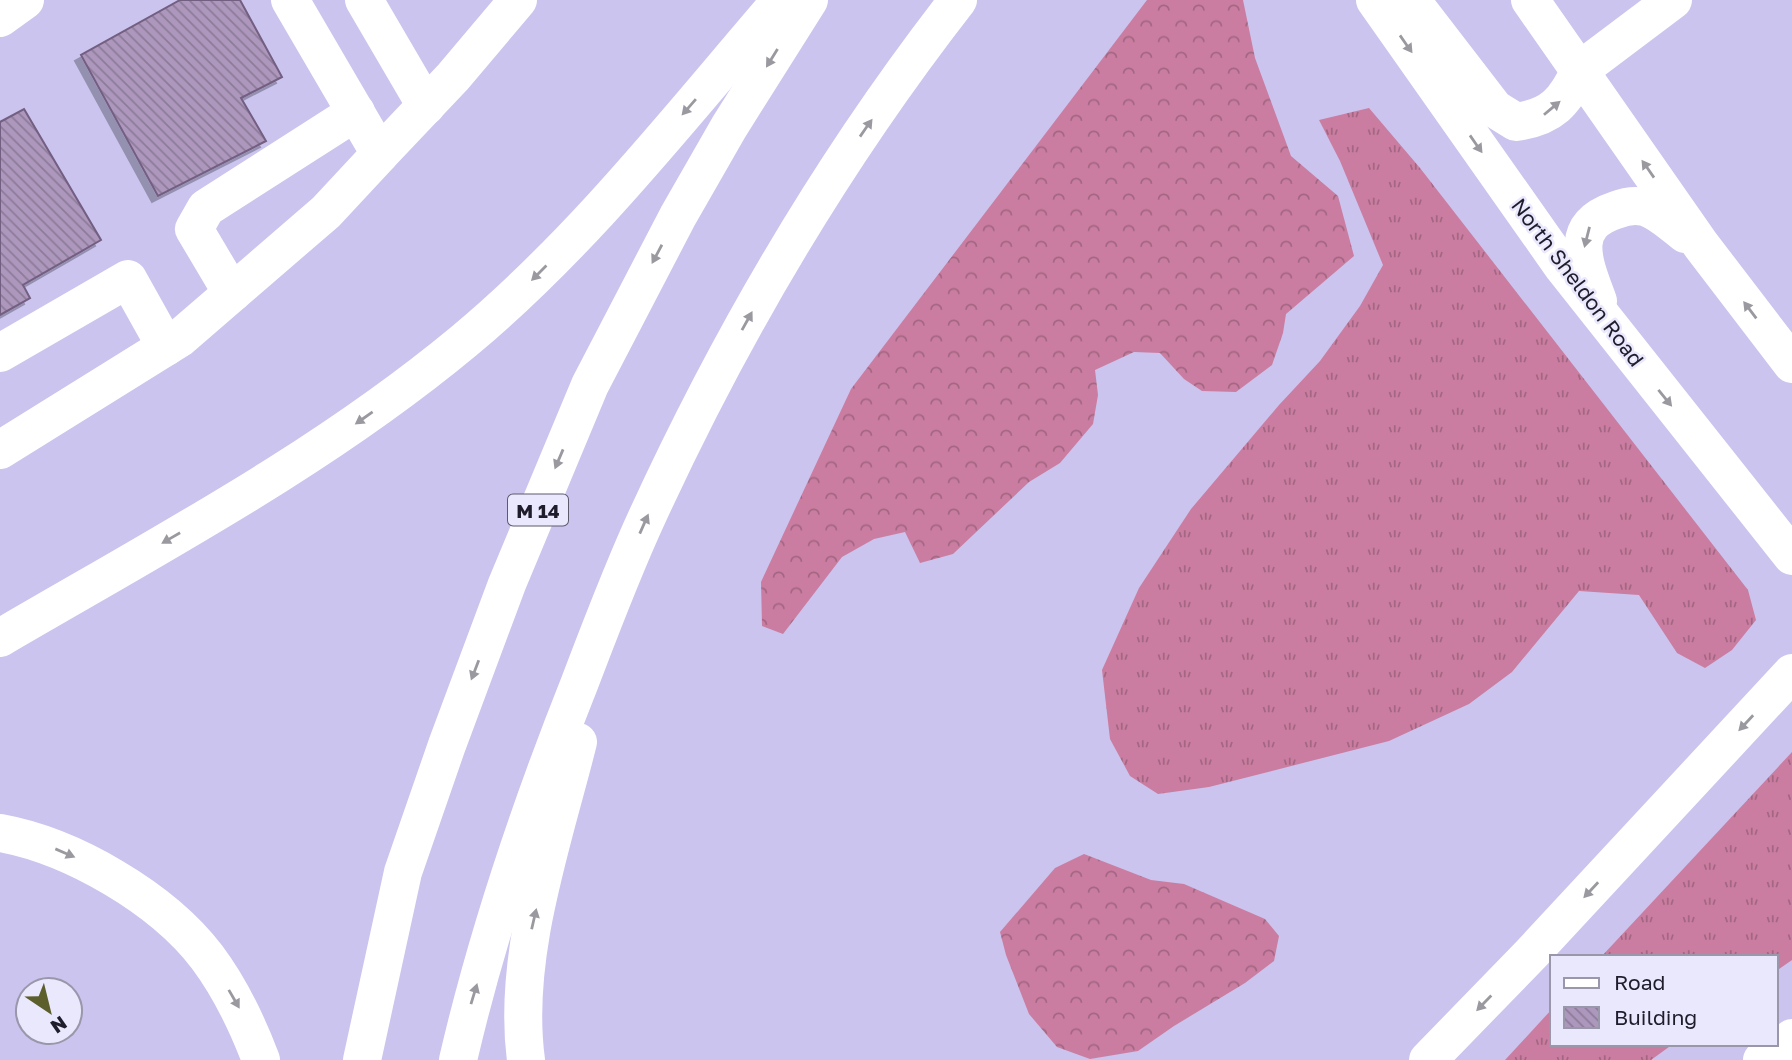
<svg xmlns="http://www.w3.org/2000/svg" width="1792" height="1060" font-family="'Golos Text',sans-serif">
<defs>
<pattern id="grass-tufts" width="24" height="20" patternUnits="userSpaceOnUse" patternTransform="scale(1.75)"><rect width="24" height="20" fill="#ca7da0"/><path d="M3 7l-1-3M5 7V3M7 7l1-3M15 17l-1-3M17 17v-4M19 17l1-3" fill="none" stroke="#a36683"/></pattern>
<pattern id="forest-crowns" width="20" height="18" patternUnits="userSpaceOnUse" patternTransform="scale(1.75)"><rect width="20" height="18" fill="#ca7da0"/><path d="M2 6a3 3 0 1 1 6 0M12 15a3 3 0 1 1 6 0" fill="none" stroke="#a36683"/></pattern>
<pattern id="building-back-hatch" width="6" height="6" patternUnits="userSpaceOnUse" patternTransform="scale(1.75)"><rect width="6" height="6" fill="#ad97bc"/><path d="M-1 5l2 2M0 0l6 6M5-1l2 2" fill="none" stroke="#8c7b99"/></pattern>
<filter id="shadow"><feDropShadow dx="-6" dy="6" stdDeviation="0" flood-color="#0004"/></filter>
</defs>
<rect width="100%" height="100%" fill="#cac4ee"/>
<g fill="url(#grass-tufts)">
<path d="M1369 108 1420 168 1748 590 1756 620 1732 650 1705 668 1677 653 1639 595 1579 591 1512 672 1469 704 1389 741 1209 787 1158 794 1130 776 1110 739 1102 670 1139 588 1191 509 1279 405 1320 361 1360 306 1383 265 1340 161 1319 120Z"/>
<path d="M1792 752V960L1776 971V957H1601Z"/>
<path d="M1552 1009V1044H1673L1651 1060H1505Z"/>
</g>
<g fill="url(#forest-crowns)">
<path d="M1147 0H1243L1255 58 1291 156 1338 196 1354 256 1286 314 1283 333 1272 365 1236 392 1202 391 1184 379 1160 353 1134 352 1095 370 1098 395 1093 424 1060 463 1029 482 953 554 920 563 905 532 874 539 842 557 783 634 762 626 761 582 851 389Z"/>
<path d="M1084 854 1151 880 1184 884 1265 919 1279 936 1274 961 1245 983 1174 1026 1138 1051 1090 1059 1057 1047 1029 1014 1006 955 1000 932 1055 868Z"/>
</g>
<g fill="url(#building-back-hatch)" stroke="#735e81" stroke-width="2" filter="url(#shadow)">
<path d="M180 0H240L282 77 241 98 266 141 158 196 81 55Z"/>
<path d="M24 109 101 240 23 285 30 298 0 315V122Z"/>
</g>
<g fill="none" stroke-linecap="round" stroke-linejoin="round">
<g stroke="#fff" stroke-width="38">
<path d="M364 0 426 106"/>
<path d="M0 18 25 0"/>
<path d="M1580 70 1673 0"/>
<path d="M380 154 453 77 518 0"/>
<path d="M232 293 194 229 206 208 356 112"/>
<path d="M0 353 128 279 166 347"/>
<path d="M0 450 180 338 326 212 380 154 290 0"/>
</g>
<g stroke="#fff" stroke-width="38">
<path d="M1375 0 1563 267 1792 556"/>
<path d="M1411 0 1495 109 1516 122C1552 117 1565 102 1580 70"/>
<path d="M1530 0 1701 245 1792 364"/>
<path d="M1598 301C1584 263 1567 226 1616 210 1629 205 1642 204 1654 211 1665 217 1675 226 1685 234"/>
</g>
<g stroke="#fff" stroke-width="38">
<path d="M0 638C159 545 322 459 464 341 584 241 680 117 781 0"/>
<path d="M0 833C72 846 162 898 207 957 231 989 247 1023 261 1060"/>
<path d="M362 1060 403 872 447 745 507 584 590 385 678 216 729 127 809 0"/>
<path d="M458 1060C488 931 531 805 580 682 601 627 622 571 647 517 731 334 834 159 958 0"/>
<path d="M526 1060C512 956 553 842 578 742"/>
<path d="M1428 1060 1531 954 1792 673"/>
<path d="M1762 1060 1792 1038"/>
</g>
</g>
<defs><path id="oneway-solid" d="M-6-.8H1V-3.2L6.5 0L1 3.2V.8H-6Z" transform="scale(1.75)"/></defs>
<g fill="#9a99a0">
<use href="#oneway-solid" transform="translate(1406 44) rotate(55)"/>
<use href="#oneway-solid" transform="translate(772 58) rotate(122)"/>
<use href="#oneway-solid" transform="translate(689 107) rotate(131)"/>
<use href="#oneway-solid" transform="translate(1552 108) rotate(-40)"/>
<use href="#oneway-solid" transform="translate(866 128) rotate(-55)"/>
<use href="#oneway-solid" transform="translate(1476 144) rotate(55)"/>
<use href="#oneway-solid" transform="translate(1648 169) rotate(-125)"/>
<use href="#oneway-solid" transform="translate(1587 237) rotate(104)"/>
<use href="#oneway-solid" transform="translate(657 254) rotate(118)"/>
<use href="#oneway-solid" transform="translate(539 273) rotate(135)"/>
<use href="#oneway-solid" transform="translate(1750 310) rotate(-127)"/>
<use href="#oneway-solid" transform="translate(747 321) rotate(-61)"/>
<use href="#oneway-solid" transform="translate(1665 398) rotate(51)"/>
<use href="#oneway-solid" transform="translate(364 418) rotate(145)"/>
<use href="#oneway-solid" transform="translate(559 459) rotate(113)"/>
<use href="#oneway-solid" transform="translate(644 524) rotate(-66)"/>
<use href="#oneway-solid" transform="translate(171 538) rotate(150)"/>
<use href="#oneway-solid" transform="translate(475 670) rotate(111)"/>
<use href="#oneway-solid" transform="translate(1746 723) rotate(133)"/>
<use href="#oneway-solid" transform="translate(65 853) rotate(23)"/>
<use href="#oneway-solid" transform="translate(1591 890) rotate(133)"/>
<use href="#oneway-solid" transform="translate(534 919) rotate(-77)"/>
<use href="#oneway-solid" transform="translate(474 994) rotate(-73)"/>
<use href="#oneway-solid" transform="translate(234 999) rotate(60)"/>
<use href="#oneway-solid" transform="translate(1484 1003) rotate(134)"/>
</g>
<g text-anchor="middle" dominant-baseline="central" stroke-width="5" stroke-linejoin="round" paint-order="stroke">
<rect fill="#eae8fd" stroke="#5c5a6b" stroke-width="2" x="508" y="494.5" width="60" height="31" rx="5"/>
<g font-size="19" font-weight="bold" fill="#1f1d2c">
<text x="538" y="510">M 14</text>
</g>
<g font-size="21" fill="#1f1d2c" stroke="#eae8fd">
<text transform="translate(1578 282) rotate(53)">North Sheldon Road</text>
</g>
</g>
<rect x="1550" y="955" width="228" height="91" fill="#eae8fd" stroke="#9997a9" stroke-width="2"/>
<rect x="1564" y="978" width="35" height="10" fill="#ffffff" stroke="#9997a9" stroke-width="2"/>
<text x="1614" y="990" font-size="21" fill="#1f1d2c">Road</text>
<rect x="1564" y="1007" width="35" height="21" fill="url(#building-back-hatch)" stroke="#9997a9" stroke-width="2"/>
<text x="1614" y="1025" font-size="21" fill="#1f1d2c">Building</text>
<g transform="translate(49 1011) rotate(145)"><circle r="33" fill="#eae8fd" stroke="#9997a9" stroke-width="2"/>
<path d="M0-5L12 26L0 18L-12 26Z" fill="#5c5e2b"/>
<text y="-10" font-size="19" font-weight="bold" text-anchor="middle" fill="#1f1d2c">N</text>
</g>
</svg>
